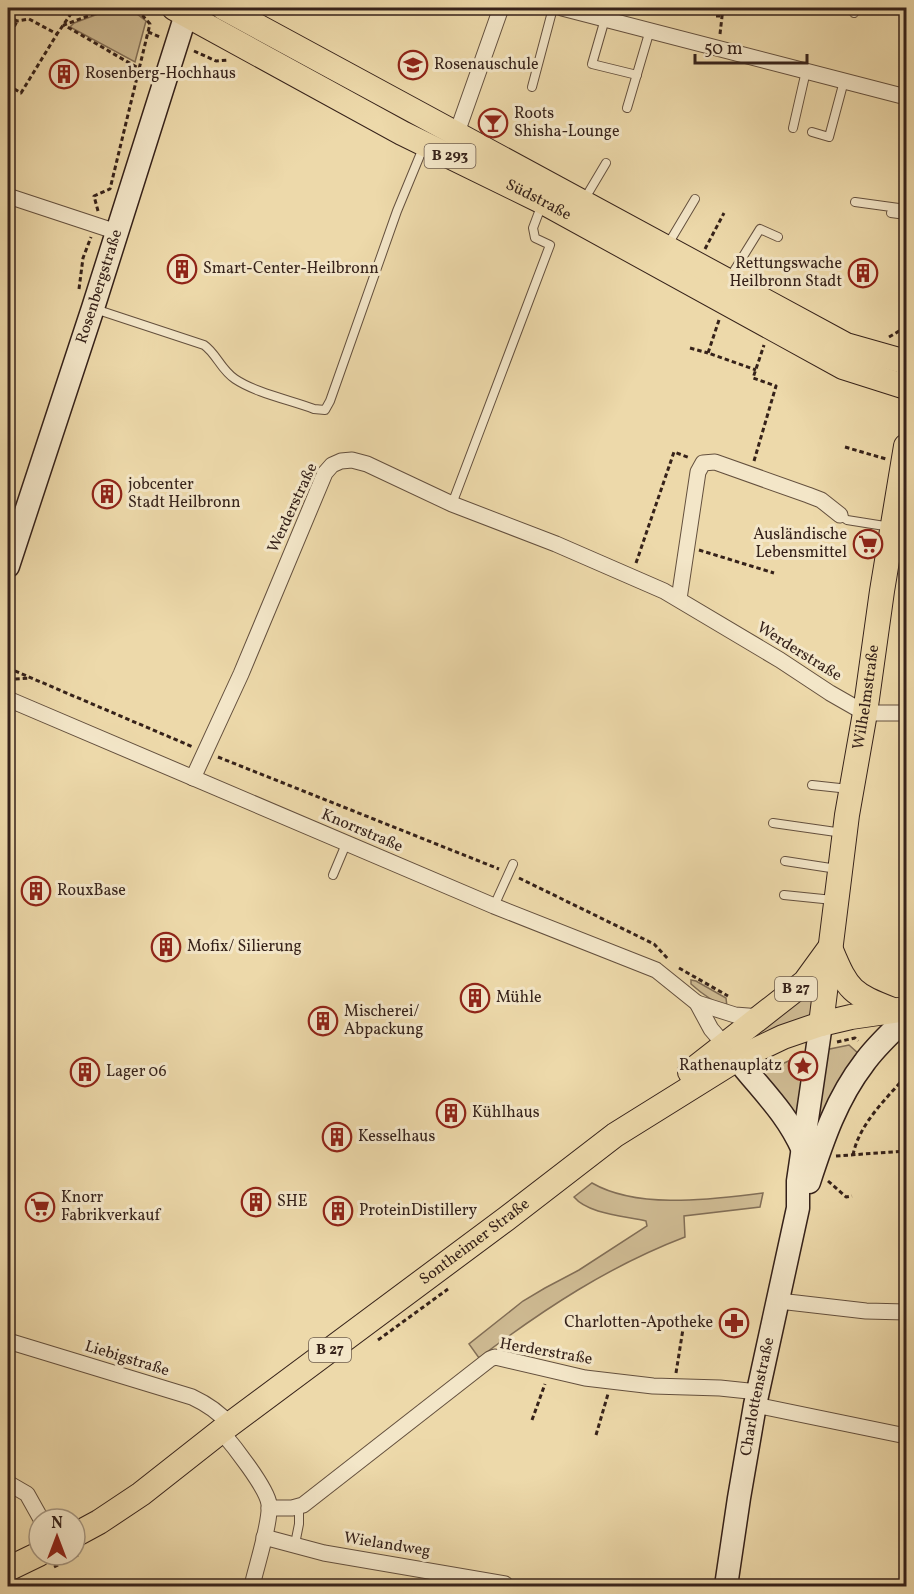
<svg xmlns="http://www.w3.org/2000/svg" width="914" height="1594" font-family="Vollkorn,serif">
<rect width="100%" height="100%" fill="#edd9aa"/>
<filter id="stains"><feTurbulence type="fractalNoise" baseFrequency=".00333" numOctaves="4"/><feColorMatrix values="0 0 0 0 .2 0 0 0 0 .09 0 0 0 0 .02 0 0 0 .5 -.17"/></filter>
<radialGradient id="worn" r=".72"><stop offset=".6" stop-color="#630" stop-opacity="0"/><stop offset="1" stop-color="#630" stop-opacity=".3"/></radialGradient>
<g fill="#ceba92" stroke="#826e56" stroke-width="1.5">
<path d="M114 8H129L146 21 135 62 70 27 74 23Z"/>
<path d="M691 980 696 981 726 998 727 1007C713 1002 702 994 691 984Z"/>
<path d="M804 992 813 995 810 1019 754 1040 748 1039Z"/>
<path d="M849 1045 860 1055 811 1138 825 1050Z"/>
<path d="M806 1053 796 1124 760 1074Z"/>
<path d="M592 1183C639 1210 712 1199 763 1193L760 1207 684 1216 685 1237C609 1266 544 1309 479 1358L469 1344 523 1301 545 1288 579 1270 647 1226 646 1221C625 1216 588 1214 574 1197Z"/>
</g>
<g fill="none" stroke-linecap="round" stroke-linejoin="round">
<g stroke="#64503e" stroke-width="10">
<g id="lane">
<path d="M854 13 855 8"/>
<path d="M605 19 592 64 637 75"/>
<path d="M532 87 553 8"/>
<path d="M627 108 650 30"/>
<path d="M793 128 806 71"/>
<path d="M812 132 829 137 844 81"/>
<path d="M584 200 606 163"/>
<path d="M855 202 906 209"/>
<path d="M891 213 906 215"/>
<path d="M667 246 695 199"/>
<path d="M729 279 760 229 778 237"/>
<path d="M95 309 204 345C216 353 221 370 235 379 256 393 290 400 314 409L325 410 330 401 397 211 423 148"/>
<path d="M452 504 550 245 535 238 533 228 542 204"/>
<path d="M840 515 847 520 891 527"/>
<path d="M812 785 849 789"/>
<path d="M773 823 843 833"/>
<path d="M785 861 837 869"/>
<path d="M333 875 346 844"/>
<path d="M784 895 833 900"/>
<path d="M494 906 513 864"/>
<path d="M295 1544 299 1524V1507"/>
</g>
</g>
<g stroke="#64503e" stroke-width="17">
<g id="street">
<path d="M562 8 906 97"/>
<path d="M458 134 460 124 501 8"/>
<path d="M8 196 117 232"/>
<path d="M679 599 698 472 703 463 715 462 808 495 821 500 840 515"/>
<path d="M8 699 494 906 656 970 697 1003 711 1029 729 1050"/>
<path d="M193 778 241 674 325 473 332 465 341 461 352 460 367 464 452 504 556 544 664 591 780 660 830 693 865 713H906"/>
<path d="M697 1003 735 1015 761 1017"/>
<path d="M779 1301 866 1311 906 1312"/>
<path d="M8 1341 192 1397C207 1404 219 1412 229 1424"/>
<path d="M755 1405 906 1436"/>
<path d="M221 1431C233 1445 267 1488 269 1504 271 1522 256 1567 252 1586"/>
<path d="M8 1483 27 1494 41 1519"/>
<path d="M269 1508H292L303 1505 490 1359 495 1357 585 1378 653 1386 720 1388 758 1392"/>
<path d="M264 1537 324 1553 505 1584"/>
</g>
</g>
<g stroke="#36221a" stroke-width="25">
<g id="secondary">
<path id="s1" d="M8 566 93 308 188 8"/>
<path d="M737 1059C762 1091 786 1112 803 1150"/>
<path d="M809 1182C823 1139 837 1098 864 1063 876 1046 892 1032 906 1018"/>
<path id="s2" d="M726 1586 739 1498 755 1405 798 1208V1181L821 1024"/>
</g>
</g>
<g stroke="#36221a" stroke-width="26">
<g id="primary">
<path id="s3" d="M174 8 402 133 543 202 843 367 906 387"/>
<path d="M224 8 846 345 906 362"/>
<path d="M831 950C848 991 852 994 893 1010"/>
<path id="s4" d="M821 1024 847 815 865 713 882 591 906 446"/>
<path d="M690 1072 805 982 829 949"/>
<path id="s5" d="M75 1535 99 1522 141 1494 221 1431 506 1219 615 1135 737 1059 783 1037 821 1024 851 1017 906 1009"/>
<path d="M8 1569 39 1554"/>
</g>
</g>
<g stroke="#36221a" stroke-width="3" stroke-dasharray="4.5 3" stroke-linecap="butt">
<path d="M109 8 64 25 138 68"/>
<path d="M8 16 17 21 29 19 57 34 75 8"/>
<path d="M716 16H722"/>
<path d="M148 32 160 37"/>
<path d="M720 34 723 8"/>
<path d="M8 40 17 21"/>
<path d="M194 51 216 61 228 60"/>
<path d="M8 85 21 93 57 34"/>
<path d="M98 211 94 196 110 189 148 32 150 24 136 8"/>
<path d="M705 249 724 213"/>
<path d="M79 289 83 258 91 237"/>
<path d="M719 320 708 353 756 370"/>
<path d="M889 337 906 327"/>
<path d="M690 348 708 353"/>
<path d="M900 406 906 409"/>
<path d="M845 447 886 459"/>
<path d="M754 461 776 386 753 378 764 345"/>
<path d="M699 550 774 573"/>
<path d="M636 563 674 452 690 458"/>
<path d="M8 668 193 747"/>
<path d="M8 677 15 679 30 678"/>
<path d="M218 757 499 869"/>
<path d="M519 878 654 944 669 960"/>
<path d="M679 968 728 996"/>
<path d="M837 1042 855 1038 858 1041"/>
<path d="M853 1155C859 1124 886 1099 906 1076"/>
<path d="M836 1156 906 1151"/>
<path d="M828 1181 846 1197 852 1196"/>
<path d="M378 1340 448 1289"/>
<path d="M8 1369 11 1356"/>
<path d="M676 1373 683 1329"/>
<path d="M532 1420 545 1384"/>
<path d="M596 1435 608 1394"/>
<path d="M54 1567 78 1555"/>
<path d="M900 1586 906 1547"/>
</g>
<use href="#lane" stroke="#f3e6c8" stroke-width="8"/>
<use href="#street" stroke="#f3e6c8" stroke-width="15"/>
<use href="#secondary" stroke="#f3e6c8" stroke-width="22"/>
<use href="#primary" stroke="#edd9aa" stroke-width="24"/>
</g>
<defs>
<g id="school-ring" transform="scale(1.5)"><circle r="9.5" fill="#f3e6c8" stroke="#8f2418" stroke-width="1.5"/><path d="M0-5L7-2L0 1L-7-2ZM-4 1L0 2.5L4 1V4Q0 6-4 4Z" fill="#8f2418"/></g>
<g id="building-ring" transform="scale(1.5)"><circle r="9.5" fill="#f3e6c8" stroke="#8f2418" stroke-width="1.5"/><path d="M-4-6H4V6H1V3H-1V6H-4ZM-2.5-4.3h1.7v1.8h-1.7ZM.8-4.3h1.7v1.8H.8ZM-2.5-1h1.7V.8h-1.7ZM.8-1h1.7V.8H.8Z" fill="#8f2418"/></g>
<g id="bar-ring" transform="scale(1.5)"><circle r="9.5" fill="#f3e6c8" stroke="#8f2418" stroke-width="1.5"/><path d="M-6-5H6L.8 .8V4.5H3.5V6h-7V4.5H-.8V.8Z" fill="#8f2418"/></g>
<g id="supermarket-ring" transform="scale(1.5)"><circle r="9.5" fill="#f3e6c8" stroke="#8f2418" stroke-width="1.5"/><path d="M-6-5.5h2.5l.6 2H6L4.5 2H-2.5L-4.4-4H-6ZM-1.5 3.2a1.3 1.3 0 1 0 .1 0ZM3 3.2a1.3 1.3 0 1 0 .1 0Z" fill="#8f2418"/></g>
<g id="sight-ring" transform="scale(1.5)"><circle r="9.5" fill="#f3e6c8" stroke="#8f2418" stroke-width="1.5"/><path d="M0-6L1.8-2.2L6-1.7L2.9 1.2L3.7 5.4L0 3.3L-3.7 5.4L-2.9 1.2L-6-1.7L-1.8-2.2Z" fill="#8f2418"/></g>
<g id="pharmacy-ring" transform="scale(1.5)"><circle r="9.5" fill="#f3e6c8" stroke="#8f2418" stroke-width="1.5"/><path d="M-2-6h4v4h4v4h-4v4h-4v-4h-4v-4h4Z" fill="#8f2418"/></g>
</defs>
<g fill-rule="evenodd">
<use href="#school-ring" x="413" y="65"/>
<use href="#building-ring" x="64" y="74"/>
<use href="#bar-ring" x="493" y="123"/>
<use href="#building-ring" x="182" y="269"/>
<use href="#building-ring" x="863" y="273"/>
<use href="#building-ring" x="107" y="494"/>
<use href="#supermarket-ring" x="868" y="544"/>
<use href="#building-ring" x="36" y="891"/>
<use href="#building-ring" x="166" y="947"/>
<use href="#building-ring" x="475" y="998"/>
<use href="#building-ring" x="323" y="1021"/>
<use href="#sight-ring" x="803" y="1066"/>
<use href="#building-ring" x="85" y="1072"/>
<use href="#building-ring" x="451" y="1113"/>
<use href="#building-ring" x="337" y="1137"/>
<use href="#building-ring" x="256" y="1202"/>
<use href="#supermarket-ring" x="40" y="1207"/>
<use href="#building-ring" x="338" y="1211"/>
<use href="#pharmacy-ring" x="734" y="1323"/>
</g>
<g text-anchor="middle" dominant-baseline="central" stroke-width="6" stroke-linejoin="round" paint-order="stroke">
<g fill="#f3e6c8" stroke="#6f5d4e" stroke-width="1.5">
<rect x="424.5" y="144" width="51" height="24" rx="4.5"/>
<rect x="775" y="977" width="42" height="24" rx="4.5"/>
<rect x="309" y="1338" width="42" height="24" rx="4.5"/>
</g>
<g font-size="15" font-weight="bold" fill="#36221a">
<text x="450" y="156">B 293</text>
<text x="796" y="989">B 27</text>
<text x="330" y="1350">B 27</text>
</g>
<g font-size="16" fill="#36221a" stroke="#f3e6c8" text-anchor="start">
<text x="434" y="65">Rosenauschule</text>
<text x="85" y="74">Rosenberg-Hochhaus</text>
<text x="514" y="114">Roots<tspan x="514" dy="18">Shisha-Lounge</tspan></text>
<text x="842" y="264" text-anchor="end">Rettungswache<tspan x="842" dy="18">Heilbronn Stadt</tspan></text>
<text x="203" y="269">Smart-Center-Heilbronn</text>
<text x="128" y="485">jobcenter<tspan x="128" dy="18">Stadt Heilbronn</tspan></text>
<text x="847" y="535" text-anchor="end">Ausländische<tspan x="847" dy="18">Lebensmittel</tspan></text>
<text x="57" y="891">RouxBase</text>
<text x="187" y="947">Mofix/ Silierung</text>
<text x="496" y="998">Mühle</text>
<text x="344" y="1012">Mischerei/<tspan x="344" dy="18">Abpackung</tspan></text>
<text x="782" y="1066" text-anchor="end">Rathenauplatz</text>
<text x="106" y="1072">Lager 06</text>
<text x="472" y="1113">Kühlhaus</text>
<text x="358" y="1137">Kesselhaus</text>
<text x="61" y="1198">Knorr<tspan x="61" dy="18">Fabrikverkauf</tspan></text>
<text x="277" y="1202">SHE</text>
<text x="359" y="1211">ProteinDistillery</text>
<text x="713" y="1323" text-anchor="end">Charlotten-Apotheke</text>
</g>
<g font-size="16" fill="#36221a" stroke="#f3e6c8">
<text stroke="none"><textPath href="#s3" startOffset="412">Südstraße</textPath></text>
<text stroke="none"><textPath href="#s1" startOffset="294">Rosenbergstraße</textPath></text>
<text transform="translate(293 508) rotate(-65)">Werderstraße</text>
<text transform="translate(799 652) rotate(32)">Werderstraße</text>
<text stroke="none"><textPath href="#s4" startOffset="330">Wilhelmstraße</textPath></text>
<text transform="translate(362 831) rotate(23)">Knorrstraße</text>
<text stroke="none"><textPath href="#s5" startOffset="496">Sontheimer Straße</textPath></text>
<text transform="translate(546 1352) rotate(10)">Herderstraße</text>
<text transform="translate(127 1359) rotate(17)">Liebigstraße</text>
<text stroke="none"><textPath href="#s2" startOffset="192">Charlottenstraße</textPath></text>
<text transform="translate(387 1545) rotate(9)">Wielandweg</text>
</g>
</g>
<rect width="914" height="1594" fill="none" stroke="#edd9aa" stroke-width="30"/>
<rect x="9" y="9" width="896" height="1576" fill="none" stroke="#36221a" stroke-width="3"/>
<rect x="15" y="15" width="884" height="1564" fill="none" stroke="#36221a" stroke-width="1.5"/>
<g transform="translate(57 1537)"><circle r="28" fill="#f3e6c8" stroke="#a79882" stroke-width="1.5"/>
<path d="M0-4.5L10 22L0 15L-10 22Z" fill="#8f2418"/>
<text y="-9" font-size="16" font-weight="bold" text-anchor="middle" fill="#36221a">N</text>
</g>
<path d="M695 54v9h112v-9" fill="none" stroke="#36221a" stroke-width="3"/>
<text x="704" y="54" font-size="18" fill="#36221a" stroke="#f3e6c8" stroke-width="4.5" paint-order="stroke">50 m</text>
<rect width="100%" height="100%" filter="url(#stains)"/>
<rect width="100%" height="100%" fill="url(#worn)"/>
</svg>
